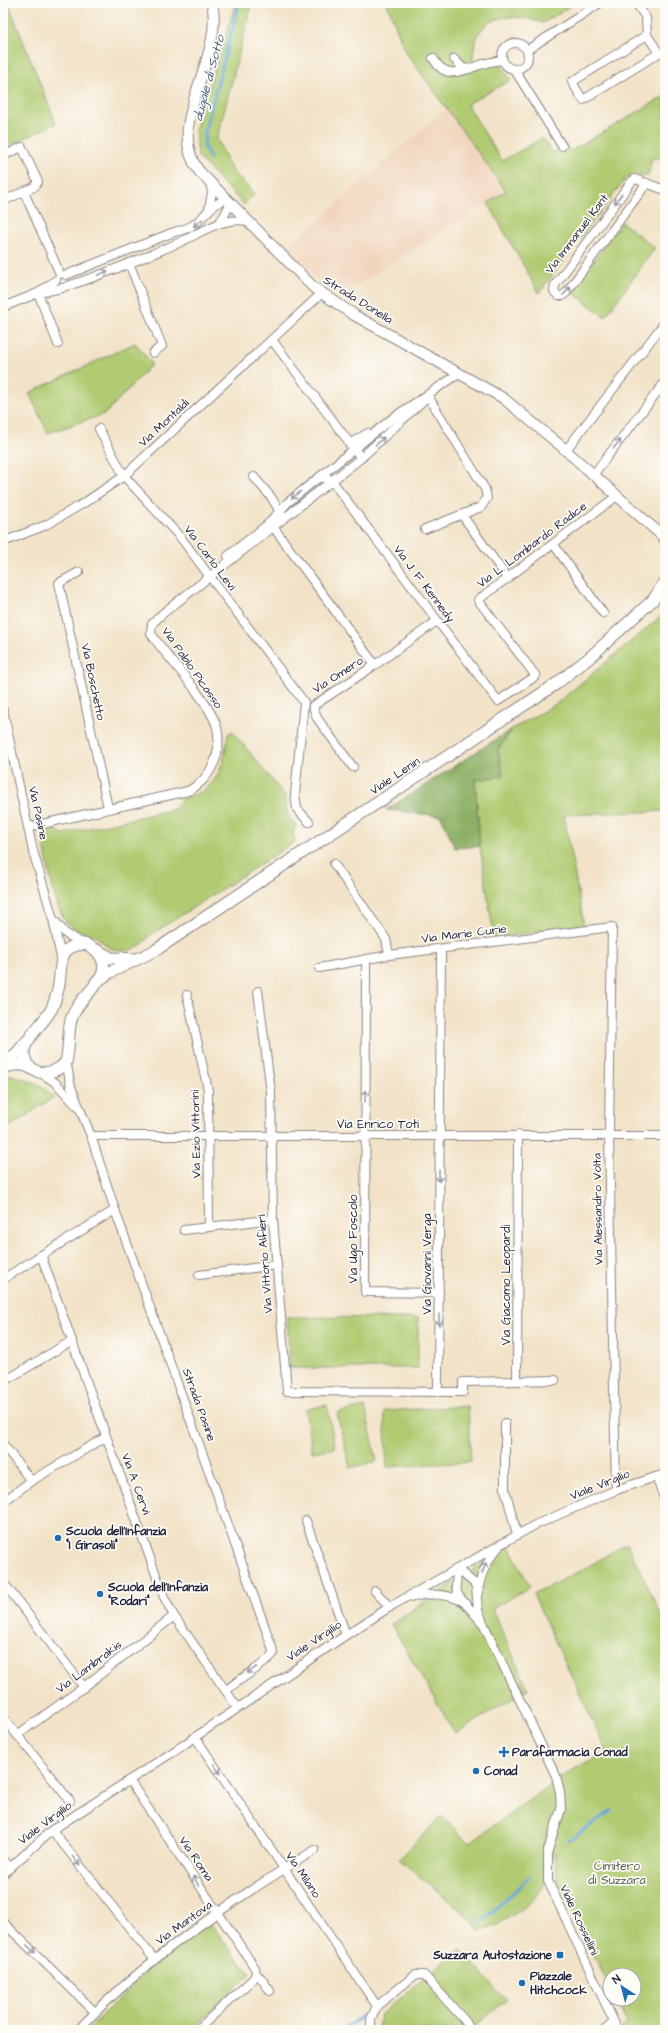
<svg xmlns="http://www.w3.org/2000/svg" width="668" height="2033" font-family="'Architects Daughter',sans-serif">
<rect width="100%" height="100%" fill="#fdfcf7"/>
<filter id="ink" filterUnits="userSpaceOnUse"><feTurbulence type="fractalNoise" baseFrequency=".025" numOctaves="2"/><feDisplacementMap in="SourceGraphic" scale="8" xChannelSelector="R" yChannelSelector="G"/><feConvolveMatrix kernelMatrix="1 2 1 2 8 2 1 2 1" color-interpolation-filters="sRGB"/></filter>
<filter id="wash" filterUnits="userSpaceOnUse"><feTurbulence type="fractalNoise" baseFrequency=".012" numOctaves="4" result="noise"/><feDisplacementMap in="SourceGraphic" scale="16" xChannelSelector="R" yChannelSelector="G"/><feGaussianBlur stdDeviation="0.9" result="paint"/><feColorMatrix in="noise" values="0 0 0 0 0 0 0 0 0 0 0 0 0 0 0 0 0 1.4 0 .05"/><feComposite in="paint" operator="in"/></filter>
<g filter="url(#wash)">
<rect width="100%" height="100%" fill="#f2e3c8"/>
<path fill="#f1d5bd" d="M446 109 506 191 340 296 313 277 285 249Z"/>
<g fill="#b0cb72" stroke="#697656">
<path d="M3 3H8L56 123 3 149Z"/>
<path d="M236 3H252L217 139 232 171 255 194 244 205 198 157 195 130Z"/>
<path d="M387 3H575L543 23C505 11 472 15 473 63L496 57 511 80 467 104 502 161 543 138 552 153 566 145 571 151 665 96V158H652L648 176 634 174 626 178 539 293 488 203 506 191 405 51Z"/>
<path d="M622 222 655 248 605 317 571 291Z"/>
<path d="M135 343 152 364 105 414 48 433 29 393Z"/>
<path d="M665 613V811L564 815 584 925 494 938 480 846 475 780 503 776 498 750 512 729 556 704Z"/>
<path d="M232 731 286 797C285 810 287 816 296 825L293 835 296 841 149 936C141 949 125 955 110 948 104 945 100 938 93 935 81 930 71 931 63 917 51 895 47 855 41 831L53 828 63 834 175 809 181 799C191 796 201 794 209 786 222 775 226 750 228 734Z"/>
<path d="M8 1074 39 1084 54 1097 3 1131V1076Z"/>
<path d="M287 1317 418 1318V1368H290Z"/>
<path d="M327 1405 335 1448 312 1452 305 1409Z"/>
<path d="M468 1406 471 1462 387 1467 384 1411Z"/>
<path d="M365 1407 377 1461 350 1468 337 1413Z"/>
<path d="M627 1543 665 1623V2030H620L627 2023 615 1999H634V1975H610V1988L558 1881 555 1852C550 1863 549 1877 543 1887 533 1906 499 1925 479 1931L470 1918 399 1859 442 1816 469 1843 567 1773 607 1752 533 1594 584 1569Z"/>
<path d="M509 1546 530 1587 492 1609 528 1689 455 1734 391 1624Z"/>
<path d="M208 1921 250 1974 191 2030H88L155 1962Z"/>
<path d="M460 1949 506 2000 471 2030H380L378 2028 381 2014Z"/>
</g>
<path fill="#8caf64" stroke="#576850" d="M512 729 498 750 503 776 475 780 480 846 455 848 441 816 386 810Z"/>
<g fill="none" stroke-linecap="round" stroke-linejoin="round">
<g stroke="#68a4d9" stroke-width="3">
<path d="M210 158 204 147 205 131 239 3"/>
<path d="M569 1840 612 1810"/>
<path d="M481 1922 529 1878"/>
<path d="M343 2030 363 2015"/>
</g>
</g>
</g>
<g filter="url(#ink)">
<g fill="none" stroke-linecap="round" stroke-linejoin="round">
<g stroke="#8a8282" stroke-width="10">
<g id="minor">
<path d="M636 3 646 18 647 35 659 53 583 100 572 82 647 35"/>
<circle cx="515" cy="56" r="13"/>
<path d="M527 50 600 3"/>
<path d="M433 58C446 82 464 70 483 64 489 62 496 61 502 60"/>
<path d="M454 59 463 68 469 69"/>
<path d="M514 69 562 146"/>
<path d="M3 156 22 147 38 182 34 187 3 201"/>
<path d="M647 183 566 293 562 296H558L554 291 555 285 632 181 635 179 665 190"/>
<path d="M24 192 60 274"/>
<path d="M209 209 212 192 210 182"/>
<path d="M218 224 224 216 231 202"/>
<path d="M129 263 162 346 153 353"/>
<path d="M66 275 174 232C206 226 202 207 227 199"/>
<path d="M56 280 38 293 62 288"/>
<path d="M67 286C104 275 140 259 176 244 200 234 221 216 248 221"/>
<path d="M3 307 38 293 58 344"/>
<path d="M272 340 358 454"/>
<path d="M99 429 124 476 181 538 304 702 295 794 297 809 309 822"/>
<path d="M349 444 368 433"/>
<path d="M566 450 665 322"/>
<path d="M593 475 665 382"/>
<path d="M254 477 271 497 282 515"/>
<path d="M318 478H328L332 481 498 701 536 676 478 600 617 496"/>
<path d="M462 515 508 579"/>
<path d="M274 528 375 665"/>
<path d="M425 529 481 507 487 498 485 489 428 396"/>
<path d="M659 533 665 524"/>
<path d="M659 533 665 542"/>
<path d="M3 542 46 525 84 503 124 476 322 293"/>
<path d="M554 545 603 613"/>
<path d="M228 556 267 525 287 503 394 417 460 373"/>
<path d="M79 572 59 583 108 808"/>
<path d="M313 706 375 665 437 621"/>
<path d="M313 706 317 718 353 767"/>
<path d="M3 710 33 851 53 919 61 958"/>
<path d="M29 827 188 791C201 784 208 776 214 763 219 751 220 736 216 724 205 697 175 666 157 642L151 634 152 624 162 614 361 458 428 396"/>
<path d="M334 864 386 939 389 955"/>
<path d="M55 921 66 934 84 944"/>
<path d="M366 959 365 1292 439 1293"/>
<path d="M319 968 389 955 612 927 609 1135 616 1490"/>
<path d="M258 991 271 1092 273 1219 287 1391 463 1392V1382L517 1381 518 1135"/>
<path d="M187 995 208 1090 209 1227"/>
<path d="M66 1060 71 1087 91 1136 115 1210 272 1647 273 1654C261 1669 240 1677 226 1691"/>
<path d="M41 1073 56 1083 75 1104"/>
<path d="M91 1136H665"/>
<path d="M184 1230 273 1219"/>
<path d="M41 1255 164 1597 174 1616 237 1707"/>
<path d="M199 1275 277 1265"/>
<path d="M3 1279 115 1210"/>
<path d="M517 1381 555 1380"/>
<path d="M3 1382 63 1346 72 1342"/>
<path d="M438 1391 441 949"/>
<path d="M505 1423V1489L517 1534"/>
<path d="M3 1444 31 1481"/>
<path d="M656 1477 665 1500"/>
<path d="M3 1502 31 1481 106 1437"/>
<path d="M306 1521 346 1635"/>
<path d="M3 1582 84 1687"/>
<path d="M375 1591 390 1607"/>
<path d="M478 1593C480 1575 486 1562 498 1548"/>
<path d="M413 1597C430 1593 445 1593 462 1601"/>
<path d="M484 1625 458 1595 456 1587 457 1569 473 1582 476 1587 478 1610 484 1625 556 1776 560 1792 561 1809 548 1850V1881L614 2022"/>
<path d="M3 1717 70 1801"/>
<path d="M17 1735 84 1687 174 1616"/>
<path d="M195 1737 377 2006 371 2019V2030"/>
<path d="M129 1780 255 1968 256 1974 261 1978 270 1991"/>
<path d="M52 1830 154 1959"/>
<path d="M3 1859 10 1868"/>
<path d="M3 1874 52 1830 173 1752 346 1635 393 1605 535 1525 616 1490 665 1474"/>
<path d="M3 1922 95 2012"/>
<path d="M377 2006 415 1975H424L466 2022 470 2030"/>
<path d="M78 2030C146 1958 231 1901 315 1850"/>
<path d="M197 2030 253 1979 256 1974"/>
<path d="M605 2030 614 2022 617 2030"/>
</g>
</g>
<g stroke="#8a8282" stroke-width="12">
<path id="tertiary" d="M212 3C225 59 163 124 199 171L313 287 354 315 503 398 561 446 659 533"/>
</g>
<g stroke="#8a8282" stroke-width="13">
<g id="secondary">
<path d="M84 944C98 948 109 962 101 977 93 991 79 999 72 1017 67 1031 70 1047 66 1062 52 1079 24 1076 24 1051 25 1038 46 1021 52 1008 55 1000 58 993 59 984 62 964 57 946 84 944Z"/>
<path d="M97 950 111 958 136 959"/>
<path d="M96 982 111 972 156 950 556 684 589 658 653 600 665 582"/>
<path d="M3 1063 16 1054 27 1041"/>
<path d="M3 1068C13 1064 23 1063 33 1069"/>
</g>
</g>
<use href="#minor" stroke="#fff" stroke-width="8"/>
<use href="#tertiary" stroke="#fff" stroke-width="10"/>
<use href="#secondary" stroke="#fff" stroke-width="11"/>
</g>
<defs><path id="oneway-shaft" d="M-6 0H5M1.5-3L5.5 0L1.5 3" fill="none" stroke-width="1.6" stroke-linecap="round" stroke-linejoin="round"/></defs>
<g stroke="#9c9ca7">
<use href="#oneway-shaft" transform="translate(618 199) rotate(127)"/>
<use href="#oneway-shaft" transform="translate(198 223) rotate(140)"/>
<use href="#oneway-shaft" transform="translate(103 273) rotate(-22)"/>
<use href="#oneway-shaft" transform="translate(567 291) rotate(-46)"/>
<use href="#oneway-shaft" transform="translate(380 441) rotate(-43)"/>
<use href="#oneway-shaft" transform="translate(617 444) rotate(-51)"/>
<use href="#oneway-shaft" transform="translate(296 495) rotate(142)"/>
<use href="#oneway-shaft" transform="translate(365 1096) rotate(-90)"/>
<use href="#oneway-shaft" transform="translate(439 1176) rotate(90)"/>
<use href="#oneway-shaft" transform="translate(439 1320) rotate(90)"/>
<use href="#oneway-shaft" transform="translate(484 1568) rotate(-69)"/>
<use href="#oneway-shaft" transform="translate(252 1670) rotate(146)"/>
<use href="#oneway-shaft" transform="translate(217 1769) rotate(56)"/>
<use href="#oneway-shaft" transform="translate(76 1861) rotate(52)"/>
<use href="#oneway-shaft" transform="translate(196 1881) rotate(-124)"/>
<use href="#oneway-shaft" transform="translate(31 1949) rotate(44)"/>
</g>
</g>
<g fill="#1f6fb2" stroke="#fdfcf7" stroke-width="1.5">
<circle cx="58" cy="1538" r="4"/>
<circle cx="100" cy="1594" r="4"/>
<path d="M502 1746h4v4h4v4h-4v4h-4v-4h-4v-4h4z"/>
<circle cx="476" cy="1771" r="4"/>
<rect x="556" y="1951" width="8" height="8" rx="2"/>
<circle cx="522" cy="1983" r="4"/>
</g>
<g text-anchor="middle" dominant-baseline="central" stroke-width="3.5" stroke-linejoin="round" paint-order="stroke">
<g font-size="12" fill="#22223b" stroke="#fdfcf7">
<text transform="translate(577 234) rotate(-53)">Via Immanuel Kant</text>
<text transform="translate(358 300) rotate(32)">Strada Donella</text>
<text transform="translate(164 423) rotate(-43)">Via Montaldi</text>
<text transform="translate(532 545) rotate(-37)">Via L. Lombardo Radice</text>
<text transform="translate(210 558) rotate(53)">Via Carlo Levi</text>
<text transform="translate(424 584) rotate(53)">Via J. F. Kennedy</text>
<text transform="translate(192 668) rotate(55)">Via Pablo Picasso</text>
<text transform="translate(338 675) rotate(-33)">Via Omero</text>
<text transform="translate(93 682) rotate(78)">Via Boschetto</text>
<text transform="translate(395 776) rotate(-34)">Viale Lenin</text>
<text transform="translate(38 813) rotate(78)">Via Pasine</text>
<text transform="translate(464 934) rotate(-7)">Via Marie Curie</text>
<text x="378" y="1124">Via Enrico Toti</text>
<text transform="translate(196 1134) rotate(-91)">Via Ezio Vittorini</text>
<text transform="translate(598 1209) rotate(-91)">Via Alessandro Volta</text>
<text transform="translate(353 1239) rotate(-90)">Via Ugo Foscolo</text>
<text transform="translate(265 1264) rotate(-94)">Via Vittorio Alfieri</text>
<text transform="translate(427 1264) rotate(-90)">Via Giovanni Verga</text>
<text transform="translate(506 1285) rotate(-90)">Via Giacomo Leopardi</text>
<text transform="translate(199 1405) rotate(70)">Strada Pasine</text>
<text transform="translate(136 1484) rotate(70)">Via A. Cervi</text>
<text transform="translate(600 1485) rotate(-22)">Viale Virgilio</text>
<text transform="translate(314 1641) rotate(-34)">Viale Virgilio</text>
<text transform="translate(89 1667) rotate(-37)">Via Lambrakis</text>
<text transform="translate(45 1823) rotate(-37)">Viale Virgilio</text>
<text transform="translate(196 1859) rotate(56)">Via Roma</text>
<text transform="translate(303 1875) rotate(56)">Via Milano</text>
<text transform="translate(579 1920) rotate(65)">Viale Rossellini</text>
<text transform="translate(184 1923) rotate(-36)">Via Mantova</text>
</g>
<g font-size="12" font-weight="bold" fill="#22223b" stroke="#fdfcf7" text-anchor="start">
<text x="66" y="1531">Scuola dell'Infanzia<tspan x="66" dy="14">"I Girasoli"</tspan></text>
<text x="108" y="1587">Scuola dell'Infanzia<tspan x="108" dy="14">"Rodari"</tspan></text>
<text x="512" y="1752">Parafarmacia Conad</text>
<text x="484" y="1771">Conad</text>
<text x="552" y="1955" text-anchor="end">Suzzara Autostazione</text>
<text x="530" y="1976">Piazzale<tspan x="530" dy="14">Hitchcock</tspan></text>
</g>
<g font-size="12" fill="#545d4e" stroke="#fdfcf7">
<text x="617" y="1866">Cimitero<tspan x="617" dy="14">di Suzzara</tspan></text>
</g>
<g font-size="13" font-style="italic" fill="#425c82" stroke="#fdfcf7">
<text transform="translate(209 78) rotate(-75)">dugale di Sotto</text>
</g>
</g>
<rect width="668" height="2033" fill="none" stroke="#fdfcf7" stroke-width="16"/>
<g transform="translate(622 1987) rotate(324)"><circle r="19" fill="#fdfcf7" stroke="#a5a5ac"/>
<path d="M0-3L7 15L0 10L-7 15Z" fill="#1f6fb2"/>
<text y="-6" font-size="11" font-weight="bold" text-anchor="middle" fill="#22223b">N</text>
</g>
</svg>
